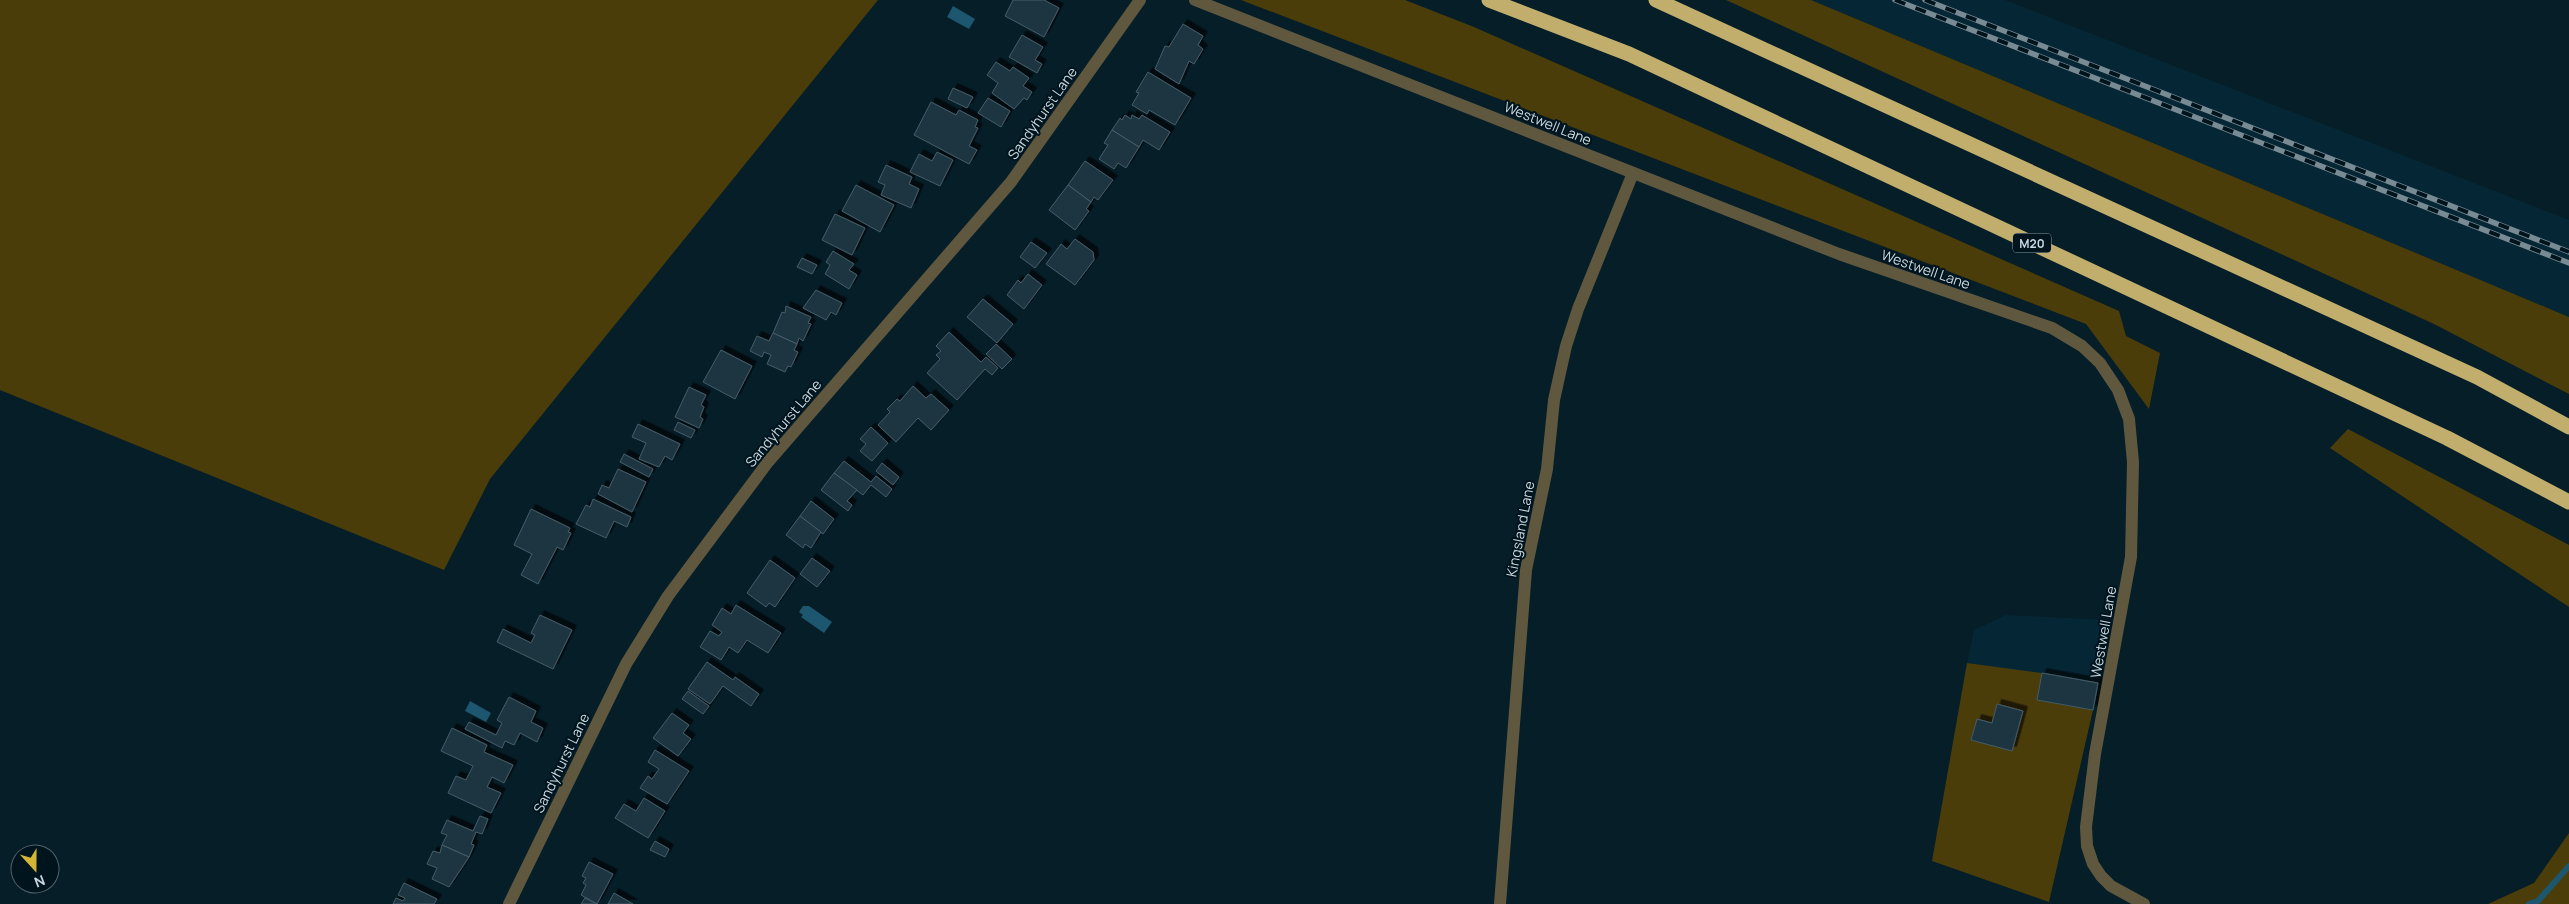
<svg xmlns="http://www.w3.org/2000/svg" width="2569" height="904" font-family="Manrope,sans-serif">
<defs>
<filter id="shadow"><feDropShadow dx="4.5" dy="-4.5" stdDeviation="0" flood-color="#0009"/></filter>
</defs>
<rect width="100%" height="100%" fill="#061e28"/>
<g fill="#052735">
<path d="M1811 0H2005L2569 220V317Z"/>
<path d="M2006 615 2106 620 2098 683 1967 663 1974 630Z"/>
</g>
<g fill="#4a3d0a" fill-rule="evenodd">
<path d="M0 0H878L490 479 444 570 0 390Z"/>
<path d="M1241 0H1405L1474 27 2119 311 2126 336 2160 353 2149 409 2086 324Z"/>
<path d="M1726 0H1811L2569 317V394L2434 324Z"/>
<path d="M2348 429 2569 545V607L2330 448Z"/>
<path d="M1967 663 2042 673 2037 700 2093 710 2049 902 1932 861ZM1997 704 2023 711 1971 740 1977 719 1992 723Z"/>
<path d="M2569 833V904H2488L2534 883Z"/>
</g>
<g fill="#1d576f">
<path d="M953 6 975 19 969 29 947 17Z"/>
<path d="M803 606H809L832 622 824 633 801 617 803 615 799 612Z"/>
<path d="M470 701 491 713 486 722 465 711Z"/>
</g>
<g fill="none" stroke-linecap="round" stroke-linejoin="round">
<path stroke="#1d576f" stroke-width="6" d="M2529 904 2538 901 2569 866"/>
</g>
<g fill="#1f3641" stroke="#445d69" filter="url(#shadow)">
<path d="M1013 0H1044L1059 8 1044 37 1005 16Z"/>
<path d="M1183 24 1203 36 1198 45 1203 49 1194 64 1189 61 1179 84 1155 69 1165 46 1169 47Z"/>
<path d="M1022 35 1043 47 1035 60 1042 64 1037 73 1009 57Z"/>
<path d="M996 62 1010 71 1013 67 1029 78 1023 86 1032 92 1027 100 1024 98 1014 109 992 93 998 83 987 75Z"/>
<path d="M1148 72 1191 98 1175 125 1149 110 1147 114 1132 105 1139 93 1136 92Z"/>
<path d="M953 88 973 97 967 108 948 99Z"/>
<path d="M988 98 1010 111 1001 127 978 113Z"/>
<path d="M931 102 956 115 959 110 978 120 975 127 978 128 969 146 977 150 969 164 914 135Z"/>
<path d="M1125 115 1131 119 1132 115 1139 119 1142 115 1170 132 1159 150 1143 140 1139 147 1112 130 1120 118 1122 120Z"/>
<path d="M1112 130 1139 147 1126 168 1118 163 1114 169 1099 159 1108 145 1104 143Z"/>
<path d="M937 152 953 160 940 186 910 172 919 154 932 161Z"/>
<path d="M1085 161 1113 180 1098 200 1094 197 1091 202 1068 185Z"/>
<path d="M886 165 912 177 909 184 919 189 911 208 881 195 885 185 878 182Z"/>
<path d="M856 185 894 205 880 232 842 211Z"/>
<path d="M1068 185 1091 202 1086 209 1089 211 1075 230 1049 210Z"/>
<path d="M835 214 865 228 852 255 822 240Z"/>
<path d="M1075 239 1093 252 1094 260 1075 285 1046 264 1061 244 1067 249Z"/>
<path d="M1031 242 1047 253 1035 268 1020 257Z"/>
<path d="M833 251 854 264 849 270 857 275 849 289 825 274 830 265 826 262Z"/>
<path d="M802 258 817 265 812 274 797 267Z"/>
<path d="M1028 274 1042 285 1024 309 1007 295 1018 280 1021 283Z"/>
<path d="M816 290 842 303 836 315 831 312 826 320 803 308Z"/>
<path d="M983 299 1013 324 997 343 967 317Z"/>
<path d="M786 306 811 317 808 323 811 324 803 341 799 338 797 344 773 333 782 312 785 313Z"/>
<path d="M949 332 981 362 986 357 998 368 992 375 985 369 957 400 927 373 940 359 936 355 941 351 936 346Z"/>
<path d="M773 333 797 344 794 350 798 352 791 367 788 366 785 372 767 364 771 355 764 352 762 357 750 351 757 336 769 341Z"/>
<path d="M996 344 1012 359 1002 369 986 354Z"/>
<path d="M721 350 752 366 735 399 703 382Z"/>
<path d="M913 386 926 398 931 394 949 410 931 430 918 418 896 442 878 425 890 412 887 409 897 399 900 401Z"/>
<path d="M689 387 706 395 701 405 704 407 700 417 703 419 699 428 675 417Z"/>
<path d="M678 422 695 430 691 438 674 430Z"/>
<path d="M638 424 680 444 672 460 665 456 659 467 639 459 646 443 632 437Z"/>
<path d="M871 427 888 443 872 461 860 451 866 444 860 439Z"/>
<path d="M624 454 653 469 649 477 620 462Z"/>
<path d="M844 461 871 482 876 476 892 489 886 497 871 485 863 495 834 473Z"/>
<path d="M882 463 899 477 893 485 876 471Z"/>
<path d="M618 469 646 482 632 512 598 494 602 485 609 488Z"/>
<path d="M834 473 857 490 847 501 852 505 848 511 821 490Z"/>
<path d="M593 499 631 517 627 527 614 521 606 538 576 524 586 505 590 507Z"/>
<path d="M811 501 834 519 823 534 800 516Z"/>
<path d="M531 509 570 528 568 532 571 533 563 550 557 547 538 584 521 575 532 554 514 545Z"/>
<path d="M800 516 821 532 811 548 805 544 803 548 786 535Z"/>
<path d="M812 558 830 571 817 587 800 574Z"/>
<path d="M770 560 795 578 775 607 769 603 766 607 747 593Z"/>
<path d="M736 605 781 633 768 653 747 640 738 653 729 647 721 660 700 647 710 631 719 636 722 632 712 625 722 608 731 614Z"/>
<path d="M540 615 572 630 553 669 497 642 503 629 531 643 535 635 531 633Z"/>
<path d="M707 662 733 680 735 677 759 694 751 706 723 686 710 704 688 689Z"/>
<path d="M2042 673 2098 683 2093 710 2037 700Z"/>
<path d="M688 691 709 706 703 714 682 699Z"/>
<path d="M509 697 536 711 531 722 543 728 537 742 520 733 514 745 505 741 502 748 465 729 469 722 496 735 502 723 497 720Z"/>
<path d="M1997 704 2023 711 2012 751 1971 740 1977 719 1992 723Z"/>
<path d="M672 713 689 725 683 733 691 739 678 756 653 738Z"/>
<path d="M452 728 487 745 484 752 513 765 504 783 492 777 487 787 501 793 491 813 448 793 456 776 466 780 473 766 441 751Z"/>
<path d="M655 750 689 771 667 804 640 788 648 776 652 779 659 769 648 762Z"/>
<path d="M644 798 665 811 648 838 615 818 624 804 636 811Z"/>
<path d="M480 816 488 819 482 834 476 832 471 844 474 845 469 857 442 845 447 835 441 833 447 820 473 831Z"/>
<path d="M655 841 669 849 665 857 650 850Z"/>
<path d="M442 845 469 857 449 887 432 879 437 868 427 864 433 851 440 853Z"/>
<path d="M589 862 613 874 597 904 581 895 586 885 583 883 586 878 582 876Z"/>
<path d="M404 883 437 899 434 904H393L396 898 403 901 405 898 398 895Z"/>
<path d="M614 893 633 904H608Z"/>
<path d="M585 898 597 904H581Z"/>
</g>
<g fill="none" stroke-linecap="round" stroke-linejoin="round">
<g stroke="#5f583f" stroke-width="12">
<path d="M1195 0 1839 254 2052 328 2082 346 2100 363 2118 390 2129 419 2133 462 2131 557 2095 754 2086 827 2087 846 2093 864 2101 876 2111 886 2144 904"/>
<path d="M1500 904 1526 570 1547 469 1554 400 1566 346 1578 309 1633 173"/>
</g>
<path stroke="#5f583f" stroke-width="12" d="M509 904 626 664 668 596 768 462 1011 182 1140 0"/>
<g stroke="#c1ae6c" stroke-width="15">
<path d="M1489 0 1629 54 2447 438 2569 502"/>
<path d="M1656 0 2477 377 2569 427"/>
</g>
<g stroke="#788a93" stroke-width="5.5">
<g id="rail">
<path d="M1895 0 2569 263"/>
<path d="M1925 0 2569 252"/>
</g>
</g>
<use href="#rail" stroke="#00141e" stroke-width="4" stroke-dasharray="11" stroke-linecap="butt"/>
</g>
<g text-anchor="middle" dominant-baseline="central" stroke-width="4" stroke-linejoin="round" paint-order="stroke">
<rect fill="#00141e" stroke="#8d9da5" stroke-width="1" x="2013" y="233.5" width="38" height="19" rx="4"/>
<g font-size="12" font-weight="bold" fill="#cad8df">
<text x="2032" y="243">M20</text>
</g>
<g font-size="14" fill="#cad8df" stroke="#00141e">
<text transform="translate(1042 113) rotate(-55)">Sandyhurst Lane</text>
<text transform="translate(1548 123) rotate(22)">Westwell Lane</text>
<text transform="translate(1926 269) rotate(19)">Westwell Lane</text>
<text transform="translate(783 423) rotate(-50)">Sandyhurst Lane</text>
<text transform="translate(1520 529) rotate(-79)">Kingsland Lane</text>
<text transform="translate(2103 632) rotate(-80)">Westwell Lane</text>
<text transform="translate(561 763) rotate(-64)">Sandyhurst Lane</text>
</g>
</g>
<g transform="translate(35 869) rotate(159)"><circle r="24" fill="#00141e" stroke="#51626b"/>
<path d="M0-4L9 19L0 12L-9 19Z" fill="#d5b534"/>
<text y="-8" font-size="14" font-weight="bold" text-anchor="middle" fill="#cad8df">N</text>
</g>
</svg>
